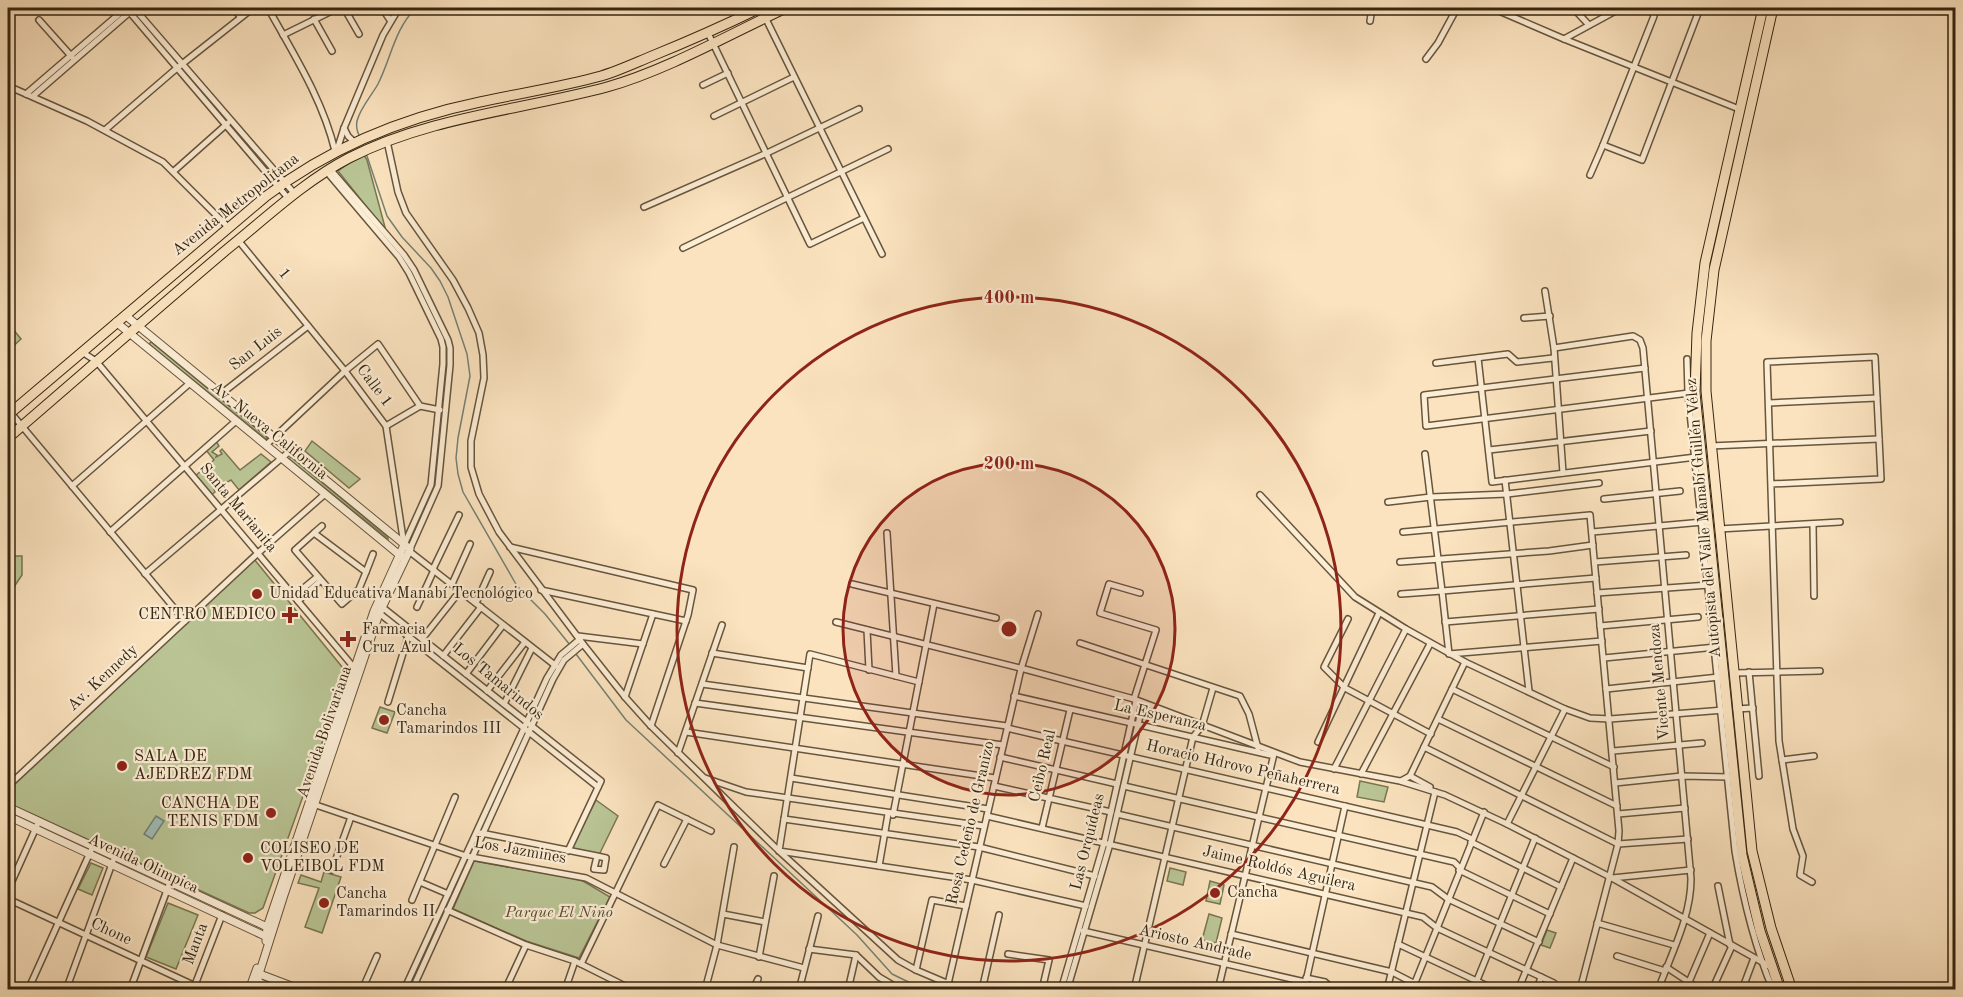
<svg xmlns="http://www.w3.org/2000/svg" width="1963" height="997" font-family="'Old Standard TT',serif">
<rect width="100%" height="100%" fill="#fbe3bf"/>
<filter id="stains"><feTurbulence type="fractalNoise" baseFrequency=".00333" numOctaves="4"/><feColorMatrix values="0 0 0 0 .2 0 0 0 0 .09 0 0 0 0 .02 0 0 0 .5 -.17"/></filter>
<radialGradient id="worn" r=".72"><stop offset=".6" stop-color="#630" stop-opacity="0"/><stop offset="1" stop-color="#630" stop-opacity=".3"/></radialGradient>
<g fill="#bac595" stroke="#787652" stroke-width="1.5">
<path d="M364 155 367 160 386 231 338 171 352 161Z"/>
<path d="M8 323 21 339 8 351Z"/>
<path d="M151 342 267 437 266 439 149 344Z"/>
<path d="M216 441 219 446 212 452 217 455 216 457 222 454 220 451 222 449 240 470 261 454 271 462 239 490 231 480 214 489 215 492 211 495 195 476 214 460 206 450Z"/>
<path d="M312 441 360 479 349 488 305 451Z"/>
<path d="M291 457 388 537V539L289 459Z"/>
<path d="M9 556H22V575L8 596Z"/>
<path d="M254 559 347 673 263 908 255 913H249L8 803V788Z"/>
<path d="M380 707 395 712 387 733 372 728Z"/>
<path d="M1360 781 1388 787 1384 802 1357 797Z"/>
<path d="M596 800 618 816 599 855 571 849Z"/>
<path d="M474 861 572 878 583 881 610 897 579 958 526 941 453 909Z"/>
<path d="M91 863 103 868 92 895 78 889Z"/>
<path d="M1170 868 1186 872 1183 885 1167 881Z"/>
<path d="M324 872 341 877 322 933 305 927 319 888 298 883 301 875 321 882Z"/>
<path d="M1210 881 1224 885 1220 904 1206 901Z"/>
<path d="M168 903 198 915 176 969 146 957Z"/>
<path d="M442 913 444 915 410 989 407 990Z"/>
<path d="M1209 914 1222 918 1216 943 1202 940Z"/>
<path d="M1547 930 1556 933 1550 948 1541 945Z"/>
</g>
<path fill="#9fbdb7" stroke="#758174" stroke-width="1.5" d="M156 816 164 821 152 839 144 834Z"/>
<g fill="none" stroke-linecap="round" stroke-linejoin="round">
<g stroke="#758174" stroke-width="1.5">
<path d="M359 135C357 131 356 126 357 121 360 108 372 95 378 84 391 58 395 28 416 8"/>
<path d="M366 153 387 216 402 237 431 268 440 281 448 297 467 354 470 376 458 438 456 458 458 474 463 492 517 586 545 614 570 645"/>
<path d="M576 654 626 720 857 935 892 974 925 990"/>
</g>
<g stroke="#67553c" stroke-width="8">
<g id="minor">
<path d="M126 8 288 198"/>
<path d="M134 8 294 193"/>
<path d="M233 8 240 16"/>
<path d="M268 8C293 53 323 100 335 151"/>
<path d="M344 8 359 34"/>
<path d="M382 8 390 20"/>
<path d="M765 8V17L882 254"/>
<path d="M1492 8 1564 39"/>
<path d="M1573 8 1589 25"/>
<path d="M1621 8 1564 39 1739 109"/>
<path d="M1650 8 1654 16 1603 145 1642 160 1700 8"/>
<path d="M314 19 332 51"/>
<path d="M39 20 72 57"/>
<path d="M1370 21 1372 8"/>
<path d="M708 33 810 244 864 218"/>
<path d="M283 35 338 8"/>
<path d="M1426 59 1438 43 1457 8"/>
<path d="M703 85 728 73"/>
<path d="M8 86 87 121 163 162 228 227"/>
<path d="M26 94 126 8"/>
<path d="M33 96 131 11"/>
<path d="M714 116 794 77"/>
<path d="M344 128 348 136 354 142"/>
<path d="M105 130 177 68 253 8"/>
<path d="M387 141 398 192 406 213 453 280 468 308 479 333 483 355 484 378 471 441V467L479 494 499 532 583 644 625 697 651 726 779 851 898 960 916 970 963 990"/>
<path d="M337 150 344 128 383 35 399 8"/>
<path d="M330 169 404 255 414 270 448 340 450 348V365L438 486 410 549"/>
<path d="M174 171 228 123"/>
<path d="M326 171 399 257 409 273 441 339 443 347V364L431 485 404 545"/>
<path d="M1590 175 1603 145"/>
<path d="M644 207 767 153 859 109"/>
<path d="M238 240 345 371 386 426 404 545"/>
<path d="M683 248 888 149"/>
<path d="M1545 291 1554 348 1563 473"/>
<path d="M1524 318 1550 316"/>
<path d="M1554 348 1633 336 1640 340 1643 348 1691 879C1691 917 1671 954 1658 990"/>
<path d="M82 352 96 361 356 670"/>
<path d="M1478 358 1492 482 1696 457"/>
<path d="M1687 359 1688 393 1735 851C1743 899 1754 945 1773 990"/>
<path d="M1436 363 1508 354 1517 362 1553 358"/>
<path d="M1645 368 1424 395 1426 426 1689 393"/>
<path d="M221 394 308 326"/>
<path d="M1769 403 1877 398"/>
<path d="M11 413 185 621"/>
<path d="M386 426 420 406"/>
<path d="M266 445 345 371 378 344 420 406 440 410"/>
<path d="M1710 446 1879 439"/>
<path d="M1489 450 1651 431"/>
<path d="M1505 480 1529 691"/>
<path d="M1771 484 1881 479 1875 357 1767 362 1779 741 1793 829 1803 856 1800 875 1812 882"/>
<path d="M72 486 190 383"/>
<path d="M1260 495 1355 597 1406 629 1465 662 1565 709 1590 718 1610 719 1724 710"/>
<path d="M1604 499 1680 491"/>
<path d="M1388 502 1431 497 1507 494 1599 483"/>
<path d="M1813 524 1814 596"/>
<path d="M1719 529 1840 522"/>
<path d="M110 532 236 421"/>
<path d="M1403 532 1590 515 1619 831 1618 844 1580 990"/>
<path d="M1592 532 1703 522"/>
<path d="M314 533 366 572 359 589 342 604 295 550Z"/>
<path d="M314 533 322 526"/>
<path d="M887 533 896 676"/>
<path d="M510 547 693 590 688 615 651 726"/>
<path d="M409 551 556 666"/>
<path d="M1400 562 1549 551 1593 545"/>
<path d="M1595 562 1686 555"/>
<path d="M433 569 459 515"/>
<path d="M366 572 373 554"/>
<path d="M145 574 290 451"/>
<path d="M1596 578 1442 591 1449 654 1602 641"/>
<path d="M452 584 470 544"/>
<path d="M852 584 996 618"/>
<path d="M541 590 686 621"/>
<path d="M1597 593 1709 585"/>
<path d="M1401 594 1442 591 1425 454"/>
<path d="M294 596 317 577"/>
<path d="M298 601 320 581"/>
<path d="M476 603 490 572"/>
<path d="M417 607 434 570"/>
<path d="M380 608 382 607 601 781 568 851"/>
<path d="M379 613 598 787"/>
<path d="M1348 619 1324 667 1345 688 1431 734"/>
<path d="M836 622 1028 670 1134 699 1300 762 1400 781 1445 795 1507 824 1612 878 1771 967"/>
<path d="M1445 622 1599 609"/>
<path d="M1600 626 1698 617"/>
<path d="M867 630 869 670"/>
<path d="M578 636 643 644"/>
<path d="M422 639 460 591"/>
<path d="M1080 643 1240 696 1249 714 1258 748"/>
<path d="M712 653 808 668"/>
<path d="M443 656 481 607"/>
<path d="M1604 658 1716 647"/>
<path d="M1749 672 1759 776"/>
<path d="M1734 673 1820 671"/>
<path d="M466 674 503 625"/>
<path d="M919 682 810 654 779 851 972 880 1086 906"/>
<path d="M702 684 1007 726V728L1062 741 1427 825 1457 832 1472 839"/>
<path d="M1452 689 1614 767"/>
<path d="M1606 689 1719 677"/>
<path d="M487 691 525 642"/>
<path d="M1014 696 1270 755"/>
<path d="M625 697 653 614"/>
<path d="M1134 699 1156 630 1100 613 1109 584 1140 593"/>
<path d="M388 702 408 637"/>
<path d="M695 703 1003 745"/>
<path d="M504 704 532 648"/>
<path d="M1736 709 1753 708"/>
<path d="M1438 719 1617 806"/>
<path d="M686 732 995 778"/>
<path d="M1318 742 1379 613"/>
<path d="M1424 747 1618 844 1688 839"/>
<path d="M1613 751 1702 743"/>
<path d="M678 753 722 625"/>
<path d="M1000 757 1117 784"/>
<path d="M1782 760 1814 756"/>
<path d="M1334 769 1406 629"/>
<path d="M1361 774 1430 644"/>
<path d="M1410 776 1430 787"/>
<path d="M705 778 746 792 984 826"/>
<path d="M791 778 988 809"/>
<path d="M1401 781 1410 776 1465 662"/>
<path d="M1615 783 1682 776 1729 777"/>
<path d="M8 786 258 553 325 494"/>
<path d="M994 786 1111 812"/>
<path d="M1124 786 1454 862 1460 868"/>
<path d="M313 804 466 856 586 878 717 945 804 968"/>
<path d="M1117 814 1432 887 1448 899 1539 942"/>
<path d="M1618 814 1685 808"/>
<path d="M893 815 934 604"/>
<path d="M987 816 1423 917 1437 928 1554 983"/>
<path d="M784 819 979 847 1095 876"/>
<path d="M1507 824 1565 709"/>
<path d="M1042 828 1070 710"/>
<path d="M481 833 597 856 594 869 604 870 606 858 597 856"/>
<path d="M1471 842 1561 887"/>
<path d="M664 864 687 819"/>
<path d="M879 866 888 814"/>
<path d="M332 870 351 817"/>
<path d="M1459 870 1550 914"/>
<path d="M1612 878 1691 870"/>
<path d="M420 882 448 894"/>
<path d="M1718 886 1730 945"/>
<path d="M8 890 39 821"/>
<path d="M8 899 204 990"/>
<path d="M412 900 455 797"/>
<path d="M447 910 526 945 575 961 633 990"/>
<path d="M723 914 765 922"/>
<path d="M1597 923 1674 945"/>
<path d="M1083 931 1305 982"/>
<path d="M1231 934 1392 972 1427 990"/>
<path d="M1398 944 1496 990"/>
<path d="M809 949 856 955 879 977 901 990"/>
<path d="M1008 954 1049 960 1042 990"/>
<path d="M1617 956 1665 971"/>
<path d="M759 957 774 876"/>
<path d="M581 964 658 805 711 831"/>
<path d="M1666 967 1701 990"/>
<path d="M916 970 932 900 966 906"/>
<path d="M1306 978 1325 982 1334 990"/>
<path d="M1689 982 1710 933"/>
<path d="M8 983 21 990"/>
<path d="M948 984 1021 669 1038 614"/>
<path d="M28 990 93 846"/>
<path d="M66 990 113 861"/>
<path d="M130 990 170 882"/>
<path d="M193 990 222 915"/>
<path d="M362 990 377 956"/>
<path d="M404 990 547 678 561 655 580 639"/>
<path d="M412 990 553 679 564 660 583 644"/>
<path d="M505 990 526 945"/>
<path d="M565 990 575 961"/>
<path d="M705 990 717 945 734 847"/>
<path d="M753 990 758 979"/>
<path d="M799 990 818 916"/>
<path d="M848 990 856 955"/>
<path d="M982 990 999 915"/>
<path d="M1061 990 1104 843 1136 701"/>
<path d="M1067 990 1110 844 1143 703"/>
<path d="M1134 990 1193 737 1202 726 1213 688"/>
<path d="M1218 990 1274 754"/>
<path d="M1304 990 1345 806"/>
<path d="M1387 990 1435 792"/>
<path d="M1412 990 1484 812"/>
<path d="M1473 990 1535 838"/>
<path d="M1518 990 1573 858"/>
<path d="M1537 990 1541 977"/>
<path d="M1712 990 1732 946"/>
<path d="M1742 990 1754 958"/>
</g>
</g>
<g stroke="#67553c" stroke-width="9">
<g id="tertiary">
<path d="M125 315 410 549 379 614 284 895 259 974 256 990"/>
<path d="M116 322 402 557"/>
<path d="M8 807 267 927"/>
<path d="M8 816 267 937"/>
<path d="M266 941 267 927 374 611 404 545"/>
<path d="M257 973 302 990"/>
<path d="M255 981 278 990"/>
<path d="M249 990 257 968"/>
</g>
</g>
<g stroke="#362610" stroke-width="11">
<g id="primary">
<path d="M1763 8 1705 263 1697 333 1695 393 1742 855 1760 931 1780 990"/>
<path d="M1773 8 1714 270 1706 341V391L1752 851 1771 928 1792 990"/>
</g>
</g>
<g stroke="#362610" stroke-width="11">
<g id="trunk">
<path d="M8 415 265 197C329 148 402 118 480 102 521 93 561 87 601 76 618 71 635 63 652 56 689 41 725 25 760 8"/>
<path d="M8 438C80 376 152 313 225 251 265 219 303 182 349 158 429 117 521 110 607 87 667 70 730 34 786 8"/>
</g>
</g>
<use href="#minor" stroke="#fcedd5" stroke-width="5"/>
<use href="#tertiary" stroke="#fcedd5" stroke-width="7"/>
<use href="#primary" stroke="#fbe3bf" stroke-width="9"/>
<use href="#trunk" stroke="#fbe3bf" stroke-width="9"/>
</g>
<circle cx="1009" cy="629" r="166" fill="#8f2418" fill-opacity=".12"/>
<g fill="none" stroke="#8f2418" stroke-width="3">
<circle cx="1009" cy="629" r="166"/>
<circle cx="1009" cy="629" r="332"/>
</g>
<g fill="#8f2418" stroke="#fcedd5" stroke-width="2">
<circle cx="257" cy="594" r="6"/>
<path d="M287 606h6v6h6v6h-6v6h-6v-6h-6v-6h6z"/>
<path d="M345 630h6v6h6v6h-6v6h-6v-6h-6v-6h6z"/>
<circle cx="384" cy="720" r="6"/>
<circle cx="122" cy="766" r="6"/>
<circle cx="271" cy="813" r="6"/>
<circle cx="248" cy="858" r="6"/>
<circle cx="1215" cy="893" r="6"/>
<circle cx="324" cy="903" r="6"/>
</g>
<g text-anchor="middle" dominant-baseline="central" stroke-width="4.5" stroke-linejoin="round" paint-order="stroke">
<g font-size="16" fill="#362610" stroke="#fcedd5">
<text transform="translate(236 205) rotate(-38)">Avenida Metropolitana</text>
<text transform="translate(284 274) rotate(51)">1</text>
<text transform="translate(256 349) rotate(-38)">San Luis</text>
<text transform="translate(374 386) rotate(53)">Calle 1</text>
<text transform="translate(269 431) rotate(39)">Av. Nueva California</text>
<text transform="translate(238 508) rotate(50)">Santa Marianita</text>
<text transform="translate(1704 518) rotate(-95)">Autopista del Valle Manabí Guillén Vélez</text>
<text transform="translate(103 678) rotate(-43)">Av. Kennedy</text>
<text transform="translate(498 682) rotate(39)">Los Tamarindos</text>
<text transform="translate(1660 682) rotate(-95)">Vicente Mendoza</text>
<text transform="translate(1160 716) rotate(13)">La Esperanza</text>
<text transform="translate(325 732) rotate(-71)">Avenida Bolivariana</text>
<text transform="translate(1043 766) rotate(-77)">Ceibo Real</text>
<text transform="translate(1243 768) rotate(13)">Horacio Hdrovo Peñaherrera</text>
<text transform="translate(971 823) rotate(-77)">Rosa Cedeño de Granizo</text>
<text transform="translate(1088 842) rotate(-76)">Las Orquídeas</text>
<text transform="translate(520 851) rotate(10)">Los Jazmines</text>
<text transform="translate(143 864) rotate(25)">Avenida Olimpica</text>
<text transform="translate(1279 869) rotate(13)">Jaime Roldós Aguilera</text>
<text transform="translate(111 932) rotate(25)">Chone</text>
<text transform="translate(1195 943) rotate(13)">Ariosto Andrade</text>
<text transform="translate(196 944) rotate(-69)">Manta</text>
</g>
<g font-size="16" fill="#362610" stroke="#fcedd5" text-anchor="start">
<text x="269" y="594">Unidad Educativa Manabí Tecnológico</text>
<text x="276" y="615" text-anchor="end">CENTRO MEDICO</text>
<text x="362" y="630">Farmacia<tspan x="362" dy="18">Cruz Azul</tspan></text>
<text x="396" y="711">Cancha<tspan x="396" dy="18">Tamarindos III</tspan></text>
<text x="134" y="757">SALA DE<tspan x="134" dy="18">AJEDREZ FDM</tspan></text>
<text x="259" y="804" text-anchor="end">CANCHA DE<tspan x="259" dy="18">TENIS FDM</tspan></text>
<text x="260" y="849">COLISEO DE<tspan x="260" dy="18">VOLEIBOL FDM</tspan></text>
<text x="1227" y="893">Cancha</text>
<text x="336" y="894">Cancha<tspan x="336" dy="18">Tamarindos II</tspan></text>
</g>
<g font-size="16" font-style="italic" fill="#574e31" stroke="#fcedd5">
<text x="559" y="913">Parque El Niño</text>
</g>
</g>
<circle cx="1009" cy="629" r="9" fill="#8f2418" stroke="#fcedd5" stroke-width="3"/>
<g font-size="18" text-anchor="middle" font-weight="bold" fill="#8f2418" stroke="#fcedd5" stroke-width="4.5" stroke-linejoin="round" paint-order="stroke">
<text x="1009" y="303">400 m</text>
<text x="1009" y="469">200 m</text>
</g>
<rect width="1963" height="997" fill="none" stroke="#fbe3bf" stroke-width="30"/>
<rect x="9" y="9" width="1945" height="979" fill="none" stroke="#362610" stroke-width="3"/>
<rect x="15" y="15" width="1933" height="967" fill="none" stroke="#362610" stroke-width="1.5"/>
<rect width="100%" height="100%" filter="url(#stains)"/>
<rect width="100%" height="100%" fill="url(#worn)"/>
</svg>
